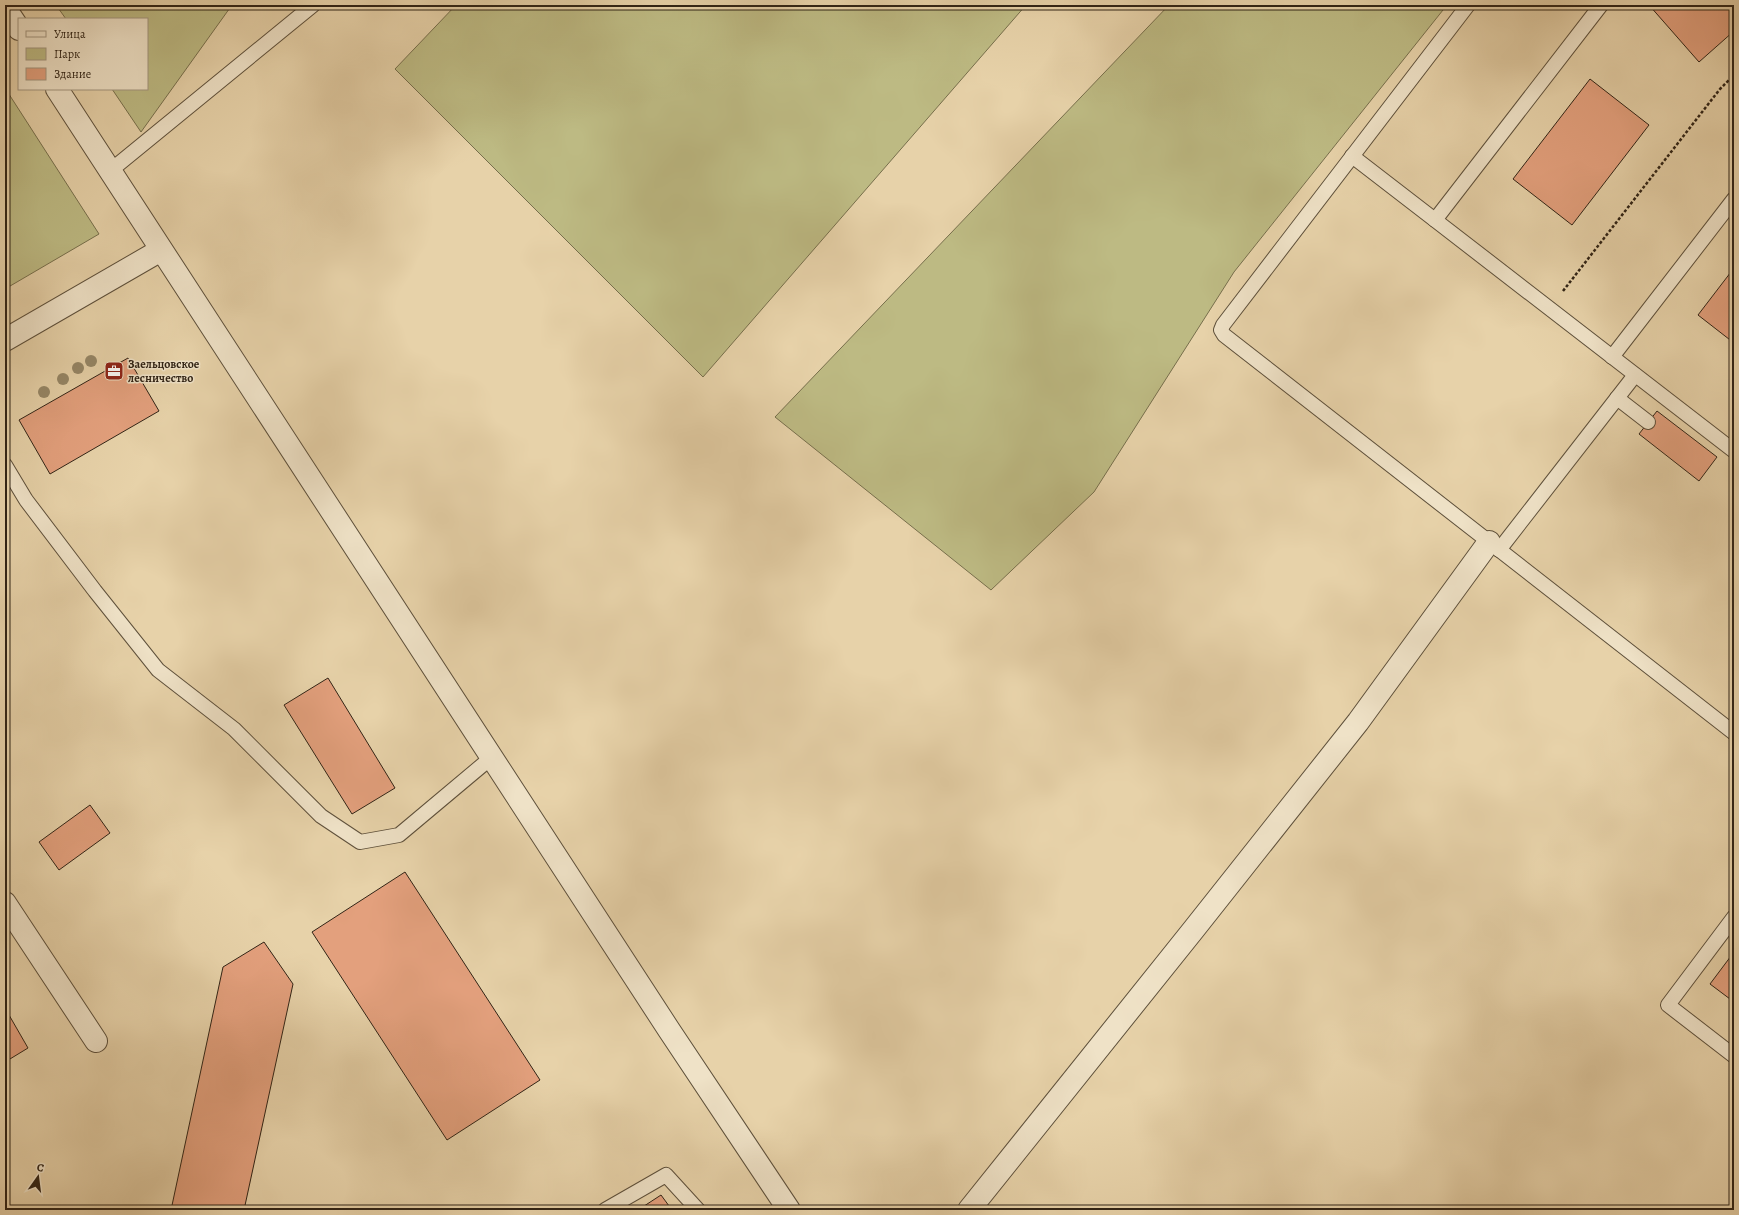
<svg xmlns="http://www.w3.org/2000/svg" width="1739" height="1215" font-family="Alegreya,serif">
<rect width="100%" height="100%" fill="#e7d2a9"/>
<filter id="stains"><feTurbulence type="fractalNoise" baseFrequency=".005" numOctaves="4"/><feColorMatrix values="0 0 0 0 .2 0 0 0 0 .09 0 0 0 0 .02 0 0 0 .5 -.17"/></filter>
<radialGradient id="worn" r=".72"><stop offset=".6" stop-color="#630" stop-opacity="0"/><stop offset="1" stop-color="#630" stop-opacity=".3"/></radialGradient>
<g fill="#bdba83" stroke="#776f4c">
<path d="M56 5H232L141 132 112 89H147V19H66Z"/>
<path d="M456 5H1026L703 377 395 69Z"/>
<path d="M1169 5H1447L1234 272 1094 492 991 590 775 417Z"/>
<path d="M5 88 99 234 5 289Z"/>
</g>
<g fill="#e3a07d" stroke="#312416">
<path d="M1649 5H1734V31L1699 62Z"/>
<path d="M1590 79 1649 125 1572 225 1513 179Z"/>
<path d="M1734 268V343L1698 315Z"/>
<path d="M128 358 159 411 50 474 19 420Z"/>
<path d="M1657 411 1717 457 1699 481 1639 434Z"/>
<path d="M328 678 395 788 352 814 284 705Z"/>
<path d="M90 805 110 833 59 870 39 842Z"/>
<path d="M405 872 540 1080 447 1140 312 932Z"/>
<path d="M264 942 293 984 244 1210H171L223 967Z"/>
<path d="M1734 952V1002L1710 984Z"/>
<path d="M5 1008 28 1048 5 1062Z"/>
<path d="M661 1195 672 1210H638Z"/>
</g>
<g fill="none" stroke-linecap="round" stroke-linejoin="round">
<g stroke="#5e503b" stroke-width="16">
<g id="lane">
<path d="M1468 5 1223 325 1221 330 1224 335 1734 733"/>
<path d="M1601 5 1435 220 1734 451"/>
<path d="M1352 156 1435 220"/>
<path d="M110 171 313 5"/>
<path d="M1612 357 1734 199"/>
<path d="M1617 398 1648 422"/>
<path d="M5 465 26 500 95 591 158 670 234 729 321 816 360 842 399 835 492 757"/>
<path d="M1499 550 1635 375"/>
<path d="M1734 917 1668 1005 1734 1056"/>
<path d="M605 1210 666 1175 698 1210"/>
</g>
</g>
<g stroke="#5e503b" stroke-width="24">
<g id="street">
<path d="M5 8 19 29"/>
<path d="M57 89 669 1030 789 1210"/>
<path d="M5 340 161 250"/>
<path d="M5 903 96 1041"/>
<path d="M969 1210 1194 929 1358 722 1489 542"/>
</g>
</g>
<path stroke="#312416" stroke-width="2.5" stroke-dasharray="3 2" stroke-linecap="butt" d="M1563 291 1720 89 1734 75"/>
<use href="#lane" stroke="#efe2c7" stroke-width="14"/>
<use href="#street" stroke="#efe2c7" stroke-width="22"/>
</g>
<g fill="#968767">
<circle cx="91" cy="361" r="6"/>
<circle cx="78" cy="368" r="6"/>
<circle cx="63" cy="379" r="6"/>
<circle cx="44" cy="392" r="6"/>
</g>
<defs>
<g id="office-square" transform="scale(1)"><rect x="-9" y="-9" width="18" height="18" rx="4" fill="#8f2418" stroke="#efe2c7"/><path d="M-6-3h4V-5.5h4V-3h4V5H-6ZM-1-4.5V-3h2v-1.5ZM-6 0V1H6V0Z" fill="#fff"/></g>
</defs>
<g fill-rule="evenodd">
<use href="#office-square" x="114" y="371"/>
</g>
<g text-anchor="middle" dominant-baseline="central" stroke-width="3" stroke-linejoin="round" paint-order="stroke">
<g font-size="12" font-weight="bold" fill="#312416" stroke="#efe2c7" text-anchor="start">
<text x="128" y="364">Заельцовское<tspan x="128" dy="14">лесничество</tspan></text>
</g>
</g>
<rect width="1739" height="1215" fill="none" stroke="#e7d2a9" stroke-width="20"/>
<rect x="6" y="6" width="1727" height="1203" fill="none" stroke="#312416" stroke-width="2"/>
<rect x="10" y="10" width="1719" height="1195" fill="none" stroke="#312416"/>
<rect x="18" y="18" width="130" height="72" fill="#efe2c7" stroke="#a39680"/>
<rect x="26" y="31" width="20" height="6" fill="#efe2c7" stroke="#a39680"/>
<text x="54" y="38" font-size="12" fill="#312416">Улица</text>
<rect x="26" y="48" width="20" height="12" fill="#bdba83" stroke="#a39680"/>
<text x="54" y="58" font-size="12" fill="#312416">Парк</text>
<rect x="26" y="68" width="20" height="12" fill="#e3a07d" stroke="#a39680"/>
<text x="54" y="78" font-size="12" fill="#312416">Здание</text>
<g transform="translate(38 1177) rotate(14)" stroke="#efe2c7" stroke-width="3" paint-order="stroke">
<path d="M0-3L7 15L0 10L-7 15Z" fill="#312416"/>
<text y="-6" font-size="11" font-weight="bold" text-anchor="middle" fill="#312416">С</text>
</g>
<rect width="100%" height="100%" filter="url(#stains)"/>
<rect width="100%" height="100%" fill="url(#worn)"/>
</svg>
